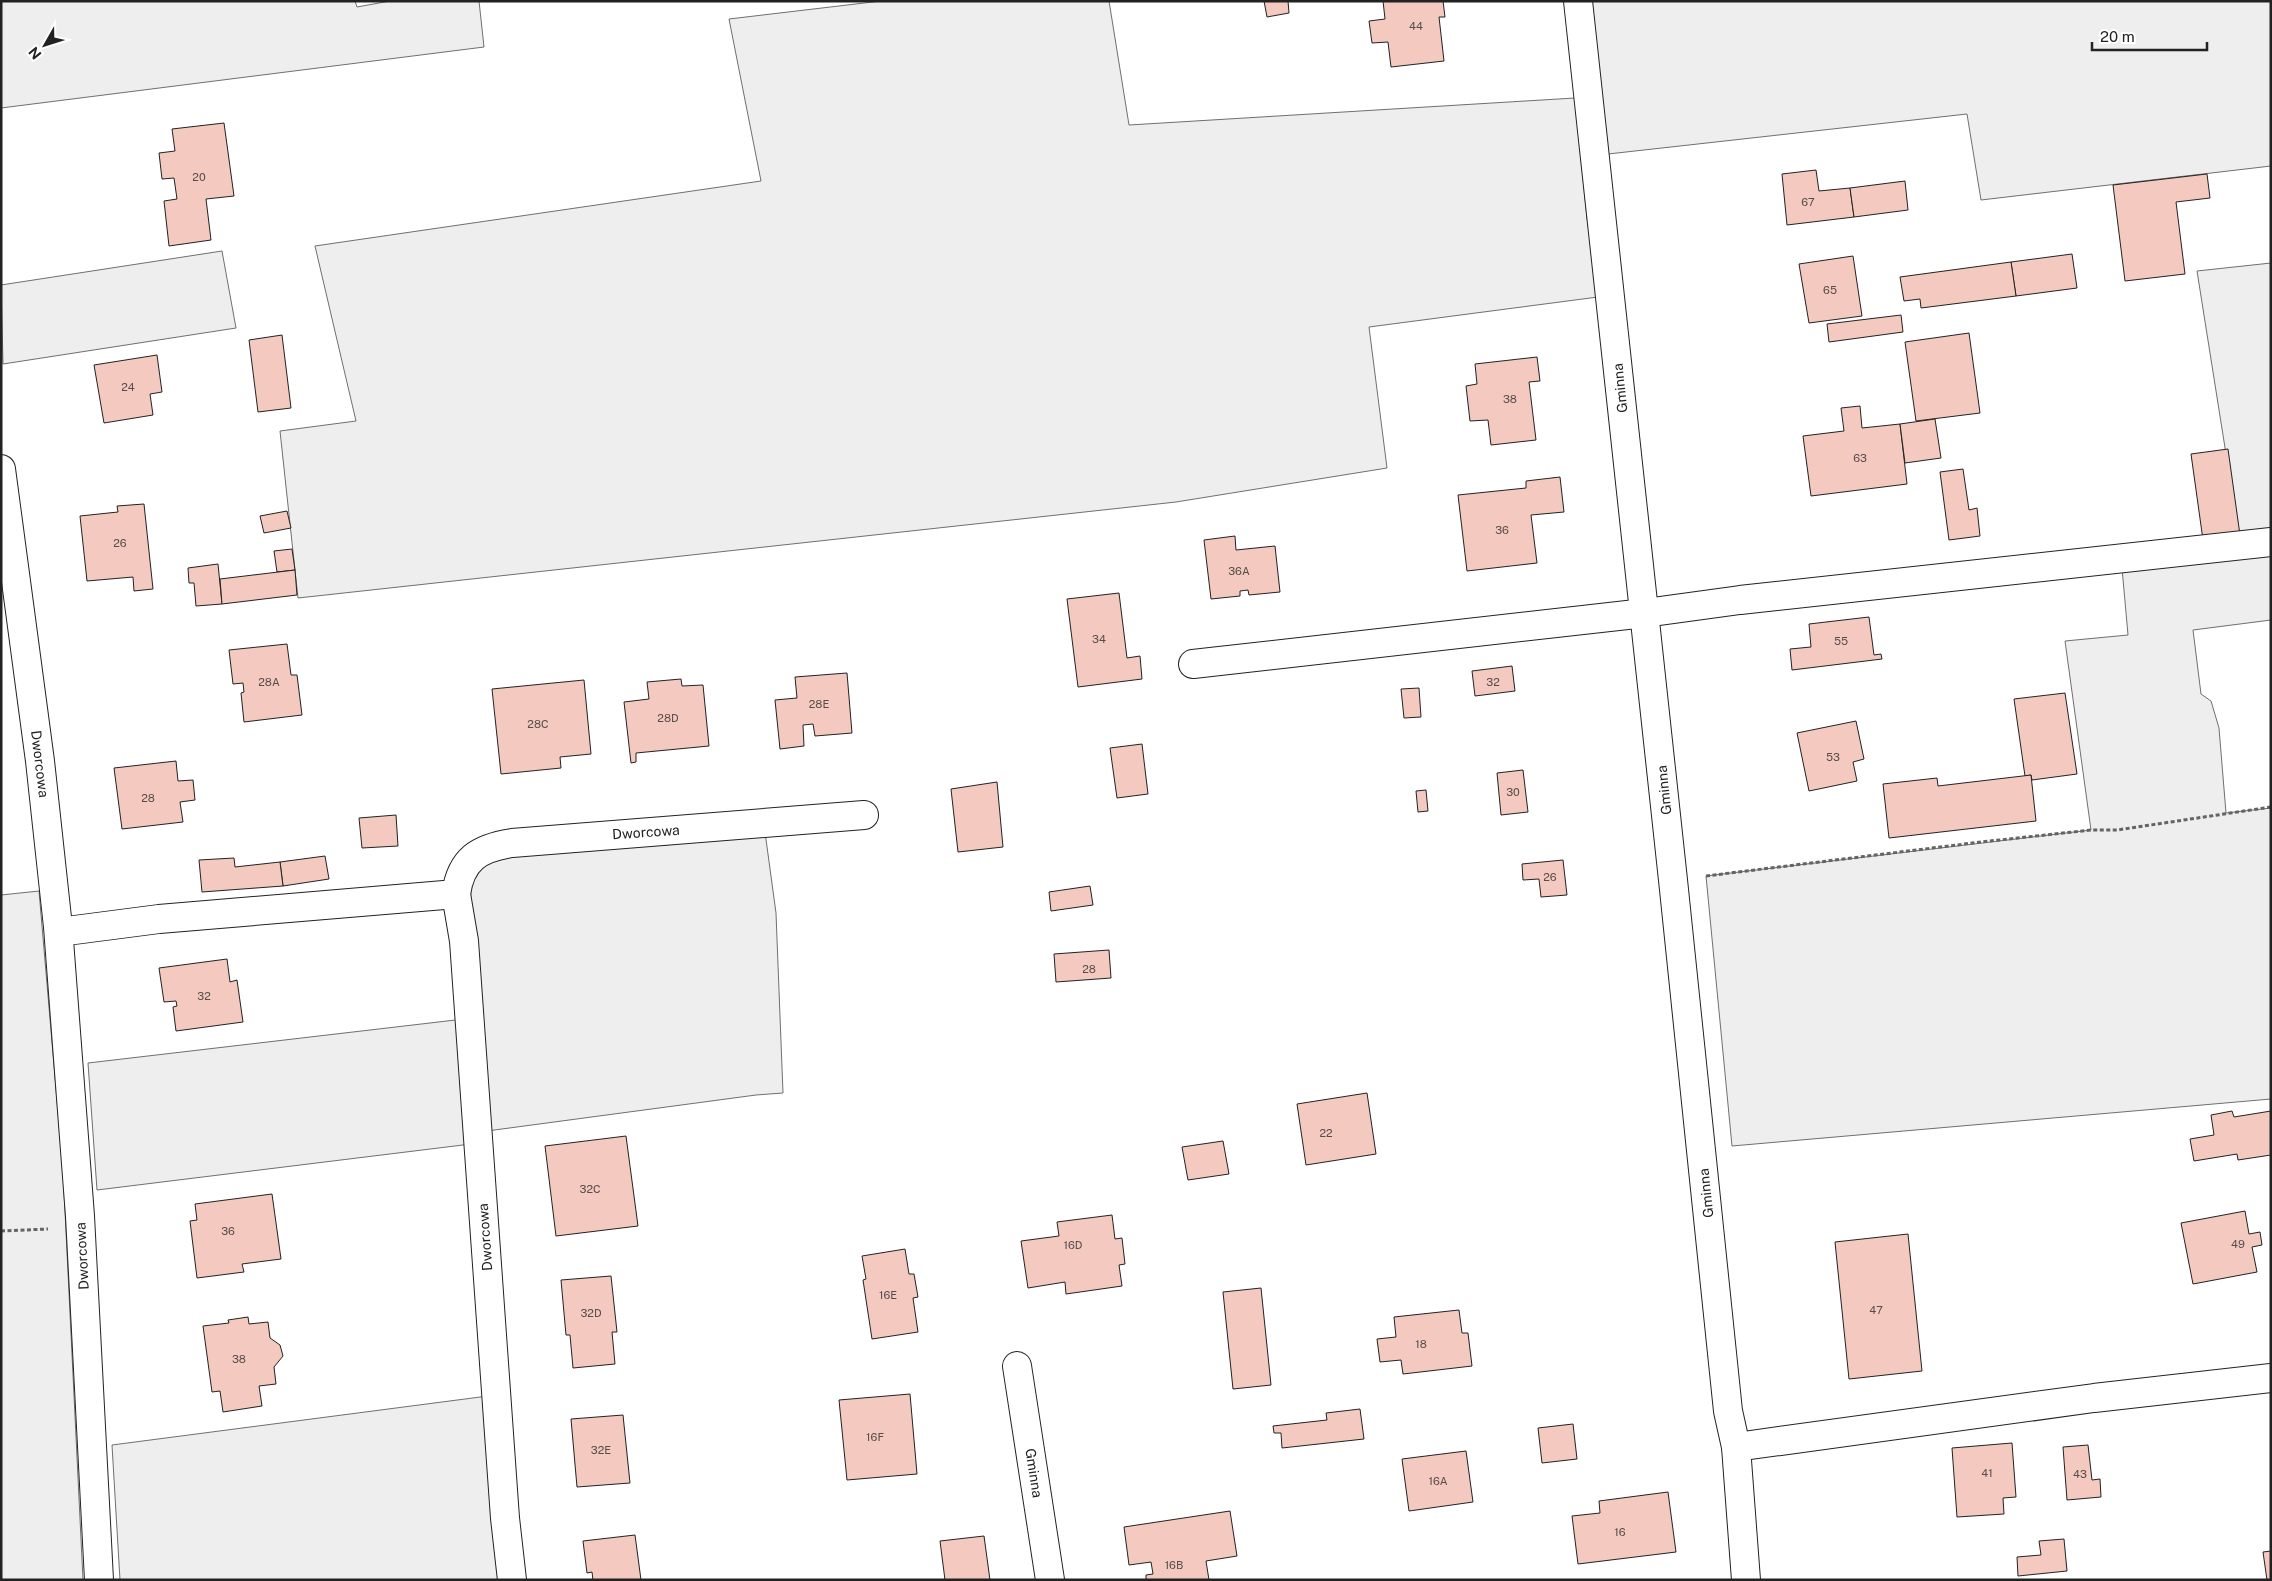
<svg xmlns="http://www.w3.org/2000/svg" width="2272" height="1581" font-family="'Public Sans',sans-serif">
<rect width="100%" height="100%" fill="#fff"/>
<g fill="#eee" stroke="#6f6f6f">
<path d="M1 1H355L357 7 390 1H479L484 47 1 108Z"/>
<path d="M881 1H1109L1129 125 1575 98 1587 218 1598 297 1369 327 1387 468 1176 502 298 598 280 431 356 421 315 246 761 181 729 19Z"/>
<path d="M1588 1H2271V166L1981 200 1967 114 1608 154Z"/>
<path d="M222 251 236 328 3 364 1 285Z"/>
<path d="M2271 263V532L2239 536 2197 271Z"/>
<path d="M2271 550V620L2193 630 2201 694 2211 701 2219 728 2226 813 2271 808V1099L1732 1146 1706 876 2091 830 2065 641 2128 635 2122 568Z"/>
<path d="M765 832 776 913 783 1093 756 1095 487 1131 470 919 471 883 477 871 488 861 516 853 666 845Z"/>
<path d="M39 891 63 1170 83 1580H1V895Z"/>
<path d="M464 1019 471 1144 97 1190 88 1063Z"/>
<path d="M488 1396 500 1580H120L112 1445Z"/>
</g>
<g fill="#f3c9c0" stroke="#222">
<path d="M1264 1H1288L1289 13 1267 17Z"/>
<path d="M1383 1H1443L1445 17H1439L1444 61 1391 67 1388 42 1372 43 1369 21 1385 19Z"/>
<path d="M224 123 234 196 206 199 211 240 169 246 164 201 177 199 174 178 162 179 159 153 175 151 172 129Z"/>
<path d="M1816 170 1819 191 1850 188 1854 217 1787 225 1782 174Z"/>
<path d="M2207 174 2210 198 2176 202 2185 274 2125 281 2113 185Z"/>
<path d="M1905 181 1908 210 1854 217 1850 188Z"/>
<path d="M2072 254 2077 288 2016 296 2011 262Z"/>
<path d="M1853 256 1862 316 1809 323 1799 264Z"/>
<path d="M2011 262 2016 296 1921 308 1920 299 1904 301 1900 277Z"/>
<path d="M1901 315 1903 332 1829 342 1827 324Z"/>
<path d="M1969 333 1980 413 1916 421 1905 342Z"/>
<path d="M282 335 291 408 258 412 249 340Z"/>
<path d="M157 355 162 392 150 394 153 415 104 423 94 365Z"/>
<path d="M1537 357 1540 381 1529 382 1536 440 1491 445 1488 420 1470 421 1466 386 1477 384 1475 364Z"/>
<path d="M1860 406 1862 428 1900 424 1907 484 1811 496 1803 436 1844 431 1841 408Z"/>
<path d="M1935 419 1941 458 1905 463 1900 424Z"/>
<path d="M2228 449 2240 535 2203 540 2191 454Z"/>
<path d="M1963 469 1969 510 1977 508 1980 536 1949 540 1940 472Z"/>
<path d="M1560 477 1564 512 1531 515 1537 563 1467 571 1458 495 1526 488V481Z"/>
<path d="M144 504 153 589 134 591 133 577 87 581 80 516 118 512 117 506Z"/>
<path d="M287 511 291 528 264 533 260 516Z"/>
<path d="M1235 536 1236 550 1275 546 1280 592 1249 595 1248 590 1240 591V596L1211 599 1204 540Z"/>
<path d="M292 549 295 570 277 572 274 551Z"/>
<path d="M218 564 222 604 196 606 194 583H189L188 568Z"/>
<path d="M295 570 297 595 222 604 220 579Z"/>
<path d="M1119 593 1127 658 1140 656 1142 679 1078 687 1067 599Z"/>
<path d="M1869 617 1874 655 1881 654 1882 659 1792 670 1790 649 1811 647 1809 624Z"/>
<path d="M287 644 291 675H297L302 715 244 722 241 693 244 692 243 683 233 684 229 650Z"/>
<path d="M1512 666 1515 691 1475 696 1472 671Z"/>
<path d="M847 673 852 733 815 736 813 724 803 725 804 746 780 749 775 700 797 698 795 677Z"/>
<path d="M681 679 682 686 703 685 709 746 636 753V762L631 763 624 702 649 699 647 682Z"/>
<path d="M584 680 591 754 560 757 561 768 501 774 492 689Z"/>
<path d="M1419 688 1421 717 1404 718 1401 689Z"/>
<path d="M2065 693 2077 774 2032 780 2031 775 2025 776 2014 699Z"/>
<path d="M1856 721 1864 759 1853 762 1857 781 1809 791 1797 733Z"/>
<path d="M1142 744 1148 794 1117 798 1110 748Z"/>
<path d="M176 761 178 781 193 780 195 800 180 802 183 822 122 829 114 768Z"/>
<path d="M1523 770 1528 812 1501 815 1497 773Z"/>
<path d="M2031 775 2036 821 1889 838 1883 784 1937 778 1938 786Z"/>
<path d="M997 782 1003 847 958 852 951 789Z"/>
<path d="M1426 790 1428 811 1418 812 1416 791Z"/>
<path d="M396 815 398 846 362 848 359 818Z"/>
<path d="M325 856 329 879 283 886 280 862Z"/>
<path d="M234 858 235 867 280 862 283 886 202 892 199 860Z"/>
<path d="M1563 860 1567 895 1541 897 1539 879 1523 880 1522 864Z"/>
<path d="M1090 886 1093 905 1051 911 1049 892Z"/>
<path d="M1109 950 1111 978 1056 982 1054 954Z"/>
<path d="M227 959 230 982 237 980 243 1022 176 1031 173 1007 177 1006 176 1001 164 1002 159 968Z"/>
<path d="M1367 1093 1376 1154 1306 1165 1297 1104Z"/>
<path d="M2232 1111 2234 1117 2271 1111V1155L2238 1160 2237 1154 2194 1161 2190 1139 2214 1135 2211 1115Z"/>
<path d="M626 1136 638 1226 556 1236 545 1146Z"/>
<path d="M1223 1141 1229 1174 1188 1180 1182 1147Z"/>
<path d="M272 1194 281 1259 242 1264 244 1272 197 1278 190 1221 197 1220 195 1204Z"/>
<path d="M2245 1211 2249 1234 2260 1232 2262 1245 2252 1247 2257 1272 2193 1284 2181 1223Z"/>
<path d="M1112 1215 1115 1239 1122 1238 1125 1264 1119 1265 1122 1286 1066 1294 1065 1282 1028 1288 1021 1241 1059 1236 1057 1222Z"/>
<path d="M1908 1234 1922 1371 1849 1379 1835 1242Z"/>
<path d="M905 1249 909 1274H914L918 1297 913 1298 918 1332 872 1339 863 1280 866 1279 862 1256Z"/>
<path d="M611 1276 617 1332H612L615 1364 573 1368 570 1335H566L561 1280Z"/>
<path d="M1261 1288 1271 1385 1233 1389 1223 1292Z"/>
<path d="M1459 1310 1462 1333H1468L1472 1366 1403 1374 1401 1360 1380 1362 1377 1339 1396 1337 1394 1317Z"/>
<path d="M248 1317 249 1324 268 1322 270 1338 280 1345 283 1356 274 1367 276 1384 259 1386 262 1406 223 1412 220 1391 212 1392 203 1326 229 1323 228 1320Z"/>
<path d="M910 1394 917 1474 847 1480 839 1400Z"/>
<path d="M1360 1409 1364 1439 1282 1448 1281 1433H1274L1273 1426 1327 1420 1326 1413Z"/>
<path d="M623 1415 630 1483 577 1487 571 1419Z"/>
<path d="M1573 1424 1577 1459 1542 1463 1538 1428Z"/>
<path d="M2012 1443 2016 1497 2003 1498 2004 1514 1957 1517 1952 1448Z"/>
<path d="M2088 1445 2092 1480 2100 1479 2101 1497 2067 1500 2063 1447Z"/>
<path d="M1466 1451 1473 1502 1409 1511 1402 1459Z"/>
<path d="M1668 1492 1676 1552 1578 1564 1572 1516 1600 1513 1599 1501Z"/>
<path d="M1230 1511 1237 1556 1206 1561 1209 1580H1146V1575L1153 1574 1151 1562 1129 1565 1124 1527Z"/>
<path d="M635 1535 641 1580H593L592 1572 587 1573 583 1541Z"/>
<path d="M984 1536 990 1580H945L940 1541Z"/>
<path d="M2064 1539 2067 1571 2018 1576 2017 1557 2041 1555 2039 1541Z"/>
<path d="M2271 1551V1580H2267L2263 1552Z"/>
</g>
<g fill="none" stroke-linecap="round" stroke-linejoin="round">
<g stroke="#222" stroke-width="30">
<g id="minor">
<path d="M1578 1 1673 880 1728 1411 1736 1447 1746 1580"/>
<path d="M1 469 40 761 58 927 80 1216 99 1580"/>
<path d="M1193 664 1645 613 1740 600 2271 542"/>
<path d="M456 894 464 941 505 1518 512 1580"/>
<path d="M59 932 159 919 456 894C461 859 479 848 512 843L864 815"/>
<path d="M1017 1366 1050 1580"/>
<path d="M1736 1447 2094 1398 2271 1378"/>
</g>
</g>
<g stroke="#646464" stroke-width="3" stroke-dasharray="4 2.5" stroke-linecap="butt">
<path d="M1706 876 1981 842 2091 830H2117L2271 807"/>
<path d="M1 1231 48 1229"/>
</g>
<use href="#minor" stroke="#fff" stroke-width="28"/>
</g>
<g text-anchor="middle" dominant-baseline="central" stroke-width="4" stroke-linejoin="round" paint-order="stroke">
<g font-size="11" fill="#564c4a">
<text x="1416" y="26">44</text>
<text x="199" y="177">20</text>
<text x="1808" y="202">67</text>
<text x="1830" y="290">65</text>
<text x="128" y="387">24</text>
<text x="1510" y="399">38</text>
<text x="1860" y="458">63</text>
<text x="1502" y="530">36</text>
<text x="120" y="543">26</text>
<text x="1239" y="571">36A</text>
<text x="1099" y="639">34</text>
<text x="1841" y="641">55</text>
<text x="269" y="682">28A</text>
<text x="1493" y="682">32</text>
<text x="819" y="704">28E</text>
<text x="668" y="718">28D</text>
<text x="538" y="724">28C</text>
<text x="1833" y="757">53</text>
<text x="1513" y="792">30</text>
<text x="148" y="798">28</text>
<text x="1550" y="877">26</text>
<text x="1089" y="969">28</text>
<text x="204" y="996">32</text>
<text x="1326" y="1133">22</text>
<text x="590" y="1189">32C</text>
<text x="228" y="1231">36</text>
<text x="2238" y="1244">49</text>
<text x="1073" y="1245">16D</text>
<text x="888" y="1295">16E</text>
<text x="1876" y="1310">47</text>
<text x="591" y="1313">32D</text>
<text x="1421" y="1344">18</text>
<text x="239" y="1359">38</text>
<text x="875" y="1437">16F</text>
<text x="601" y="1450">32E</text>
<text x="1987" y="1473">41</text>
<text x="2080" y="1474">43</text>
<text x="1438" y="1481">16A</text>
<text x="1620" y="1532">16</text>
<text x="1174" y="1565">16B</text>
</g>
<g font-size="14" fill="#222" stroke="#fff">
<text transform="translate(1620 388) rotate(-96)">Gminna</text>
<text transform="translate(40 764) rotate(83)">Dworcowa</text>
<text transform="translate(1664 790) rotate(-96)">Gminna</text>
<text transform="translate(646 832) rotate(-4)">Dworcowa</text>
<text transform="translate(1706 1193) rotate(-96)">Gminna</text>
<text transform="translate(485 1237) rotate(-94)">Dworcowa</text>
<text transform="translate(82 1256) rotate(-93)">Dworcowa</text>
<text transform="translate(1034 1473) rotate(81)">Gminna</text>
</g>
</g>
<rect width="2272" height="1581" fill="none" stroke="#222222" stroke-width="5"/>
<g transform="translate(45 45) rotate(231)" stroke="#ffffff" stroke-width="4" paint-order="stroke">
<path d="M0-4L9 19L0 12L-9 19Z" fill="#222222"/>
<text y="-8" font-size="14" font-weight="bold" text-anchor="middle" fill="#222222">N</text>
</g>
<path d="M2092 42v8h115v-8" fill="none" stroke="#222222" stroke-width="2.5"/>
<text x="2100" y="42" font-size="15" fill="#222222" stroke="#ffffff" stroke-width="4" paint-order="stroke">20 m</text>
</svg>
